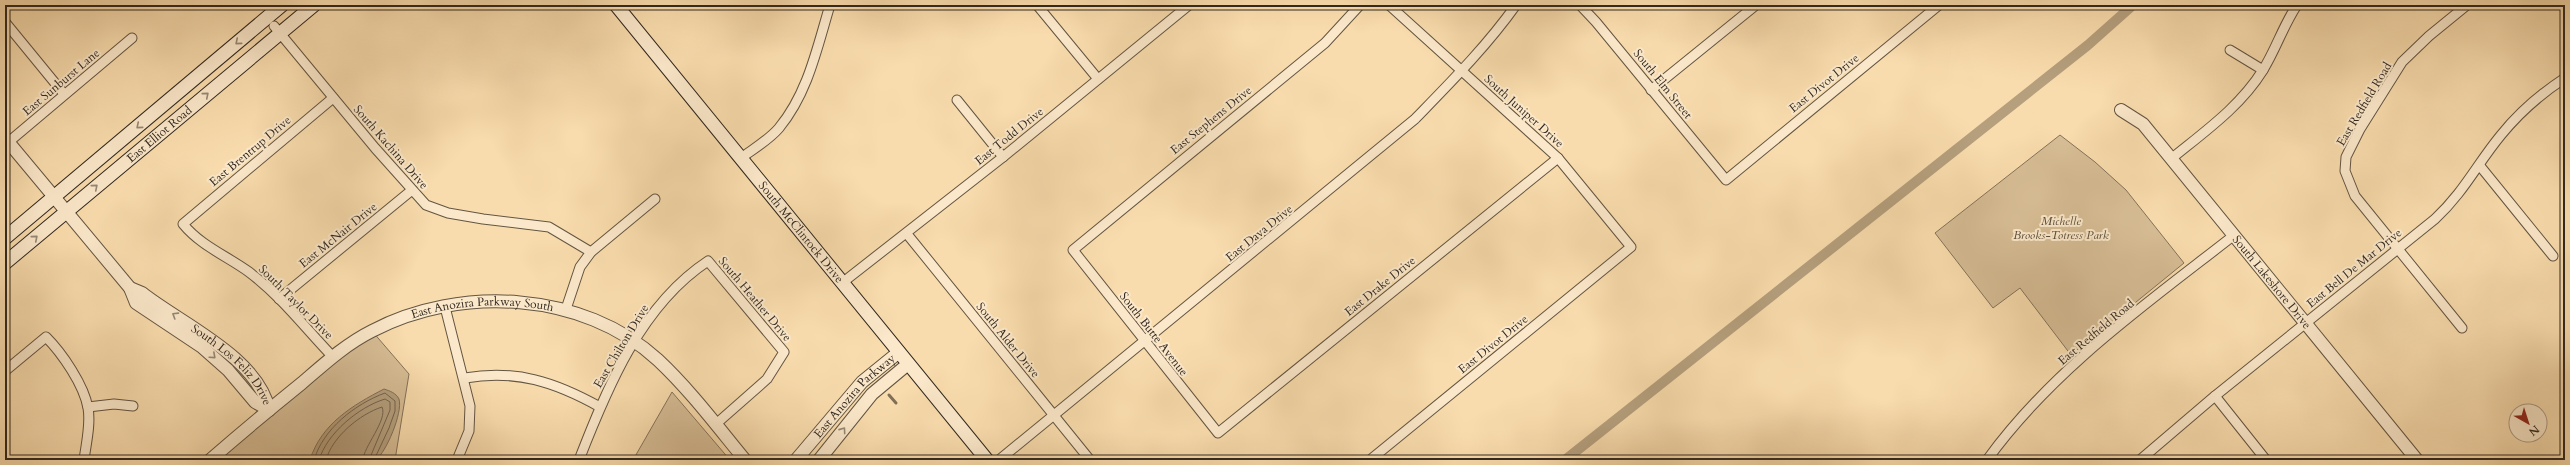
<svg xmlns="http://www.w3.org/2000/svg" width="2570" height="465" font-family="Cardo,serif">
<rect width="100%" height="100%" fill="#f9dcad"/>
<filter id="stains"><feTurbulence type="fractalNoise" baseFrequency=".005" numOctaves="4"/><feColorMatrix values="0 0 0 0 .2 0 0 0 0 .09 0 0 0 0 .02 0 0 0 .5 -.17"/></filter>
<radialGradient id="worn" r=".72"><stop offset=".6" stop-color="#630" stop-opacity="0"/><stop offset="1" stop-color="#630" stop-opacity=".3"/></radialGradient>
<g fill="#d7bd95" stroke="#84725a">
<path d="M2060 135 2095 162 2126 190 2184 263 2071 355 2020 288 1993 308 1935 233Z"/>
<path d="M372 331 409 374 395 460H210Z"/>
<path d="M672 392 730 460H633Z"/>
</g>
<path fill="#b59f7d" stroke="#806f57" d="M384 389C390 391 396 393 399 399 403 413 386 452 376 460H310C321 424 353 405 384 389Z"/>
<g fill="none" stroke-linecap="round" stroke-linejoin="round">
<g stroke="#73644e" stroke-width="1">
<path d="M314 460C323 429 355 404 385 393L395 401V411L389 428 374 460"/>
<path d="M319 460C327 433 359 407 385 399L390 402V410L369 460"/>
<path d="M326 460C332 437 360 414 382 407 388 420 363 447 363 460"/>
</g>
<path stroke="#806f57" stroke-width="3" d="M889 395 896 403"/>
<path stroke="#b59f7d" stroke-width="10" d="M1565 460 2088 45 2133 5"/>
<g stroke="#635542" stroke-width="11">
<g id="minor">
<path d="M1037 5 1098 79"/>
<path d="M1360 5 1325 43 1073 250 1218 433 1558 158"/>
<path d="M1580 5 1596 22 1726 180 1939 5"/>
<path d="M5 22 64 94"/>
<path d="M274 26 375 148 426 205 448 213 483 219 549 227 591 252"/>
<path d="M2230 50 2263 70"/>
<path d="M1651 90 1756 5"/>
<path d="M333 98 183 224C201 246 227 256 249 272 281 296 306 329 333 357"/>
<path d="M957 100 1003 157"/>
<path d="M5 145 132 38"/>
<path d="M741 158C753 149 769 140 779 128 808 93 817 48 830 5"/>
<path d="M2171 159C2204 132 2240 107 2263 70 2276 49 2283 26 2297 5"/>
<path d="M2480 166 2553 256"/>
<path d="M907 234 1090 460"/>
<path d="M842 283 1003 157 1189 5"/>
<path d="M279 299 412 190"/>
<path d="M445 307 470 406 469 431 457 460"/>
<path d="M566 309 580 267 591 252 655 199"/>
<path d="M2462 328 2355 196 2345 171 2346 157 2360 129 2402 62 2429 36 2467 5"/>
<path d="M5 371 46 337C62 353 84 385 88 408 91 424 86 444 84 460"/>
<path d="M465 378C516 369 555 382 600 407"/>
<path d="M2215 396 2266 460"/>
<path d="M88 407 114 404 133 406"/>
<path d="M579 460C607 388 641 305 708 261L784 352 767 379 716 424"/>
<path d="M999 460 1415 119C1450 83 1486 47 1516 5"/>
<path d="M1370 460 1631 247 1558 158 1389 5"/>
<path d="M1987 460C2052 370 2146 304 2233 236"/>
<path d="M2140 460 2215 396 2435 219C2464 192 2477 164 2501 135 2518 114 2542 93 2565 78"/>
</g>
</g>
<g stroke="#635542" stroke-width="14">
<g id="tertiary">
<path id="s1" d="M2121 110 2143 124 2417 460"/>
<path d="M5 138 130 288 136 303 202 347 228 370 255 402 269 410"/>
<path id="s2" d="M130 288 142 293C181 324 258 357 269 410"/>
<path id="s3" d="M210 460C240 434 271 408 302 383 324 364 346 344 372 331 460 285 583 291 658 360 690 390 717 426 745 460"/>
<path id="s4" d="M796 460 862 382 899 352"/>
<path d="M819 460 872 394 908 364"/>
</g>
</g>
<g stroke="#31281f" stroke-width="15">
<g id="secondary">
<path id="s5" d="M616 5 987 460"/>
<path d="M5 238 282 5"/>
<path id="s6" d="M5 263 314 5"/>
</g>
</g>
<use href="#minor" stroke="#fbe8ca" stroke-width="9"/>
<use href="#tertiary" stroke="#fbe8ca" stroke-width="12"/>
<use href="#secondary" stroke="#fbe8ca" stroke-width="13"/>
</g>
<defs><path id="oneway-chevron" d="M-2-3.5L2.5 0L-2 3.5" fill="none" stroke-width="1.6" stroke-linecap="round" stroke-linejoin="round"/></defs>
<g stroke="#968874">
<use href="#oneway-chevron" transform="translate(238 42) rotate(140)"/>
<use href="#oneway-chevron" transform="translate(206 95) rotate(-40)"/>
<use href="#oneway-chevron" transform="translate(139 126) rotate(140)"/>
<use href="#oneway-chevron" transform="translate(95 187) rotate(-40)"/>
<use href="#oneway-chevron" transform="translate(35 238) rotate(-40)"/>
<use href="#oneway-chevron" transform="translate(175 315) rotate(-148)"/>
<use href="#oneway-chevron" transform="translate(213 356) rotate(42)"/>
<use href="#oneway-chevron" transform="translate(843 430) rotate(-55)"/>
</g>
<g text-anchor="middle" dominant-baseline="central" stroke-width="4" stroke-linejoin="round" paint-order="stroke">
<g font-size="12" fill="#31281f" stroke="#fbe8ca">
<text transform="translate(61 82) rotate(-40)">East Sunburst Lane</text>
<text transform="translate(1824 83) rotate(-39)">East Divot Drive</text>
<text transform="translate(1663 84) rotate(51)">South Elm Street</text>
<text transform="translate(2364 104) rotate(-59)">East Redfield Road</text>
<text transform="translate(1524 111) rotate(42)">South Juniper Drive</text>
<text transform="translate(1211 120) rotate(-39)">East Stephens Drive</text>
<text stroke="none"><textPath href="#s6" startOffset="201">East Elliot Road</textPath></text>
<text transform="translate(1009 136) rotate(-39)">East Todd Drive</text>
<text transform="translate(391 147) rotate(49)">South Kachina Drive</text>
<text transform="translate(250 151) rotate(-40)">East Brentrup Drive</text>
<text stroke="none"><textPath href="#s5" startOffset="293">South McClintock Drive</textPath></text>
<text transform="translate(1259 233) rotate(-39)">East Dava Drive</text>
<text transform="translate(338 235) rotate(-39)">East McNair Drive</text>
<text transform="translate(2354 268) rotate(-39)">East Bell De Mar Drive</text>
<text stroke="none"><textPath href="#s1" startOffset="230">South Lakeshore Drive</textPath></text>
<text transform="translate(1380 286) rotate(-39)">East Drake Drive</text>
<text transform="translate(755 299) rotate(50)">South Heather Drive</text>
<text transform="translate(296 302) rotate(45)">South Taylor Drive</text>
<text stroke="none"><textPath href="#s3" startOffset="322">East Anozira Parkway South</textPath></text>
<text transform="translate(2096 332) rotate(-40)">East Redfield Road</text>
<text transform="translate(1154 334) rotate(52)">South Butte Avenue</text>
<text transform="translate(1008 340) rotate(51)">South Alder Drive</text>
<text transform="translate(1493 344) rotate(-39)">East Divot Drive</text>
<text transform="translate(621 346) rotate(-59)">East Chilton Drive</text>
<text stroke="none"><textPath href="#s2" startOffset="129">South Los Feliz Drive</textPath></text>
<text stroke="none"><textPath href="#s4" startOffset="87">East Anozira Parkway</textPath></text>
</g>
<g font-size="12" font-style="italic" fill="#5a4d3c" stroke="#fbe8ca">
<text x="2061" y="221">Michelle<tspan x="2061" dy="14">Brooks-Totress Park</tspan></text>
</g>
</g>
<rect width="2570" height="465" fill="none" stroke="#f9dcad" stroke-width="20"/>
<rect x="6" y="6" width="2558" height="453" fill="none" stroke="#31281f" stroke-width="2"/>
<rect x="10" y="10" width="2550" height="445" fill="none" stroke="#31281f"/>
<g transform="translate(2528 423) rotate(141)"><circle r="19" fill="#fbe8ca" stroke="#aa9b86"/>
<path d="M0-3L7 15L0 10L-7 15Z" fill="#8f2418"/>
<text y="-6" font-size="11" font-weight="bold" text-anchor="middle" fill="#31281f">N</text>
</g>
<rect width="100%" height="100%" filter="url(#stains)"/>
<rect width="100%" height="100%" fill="url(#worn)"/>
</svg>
